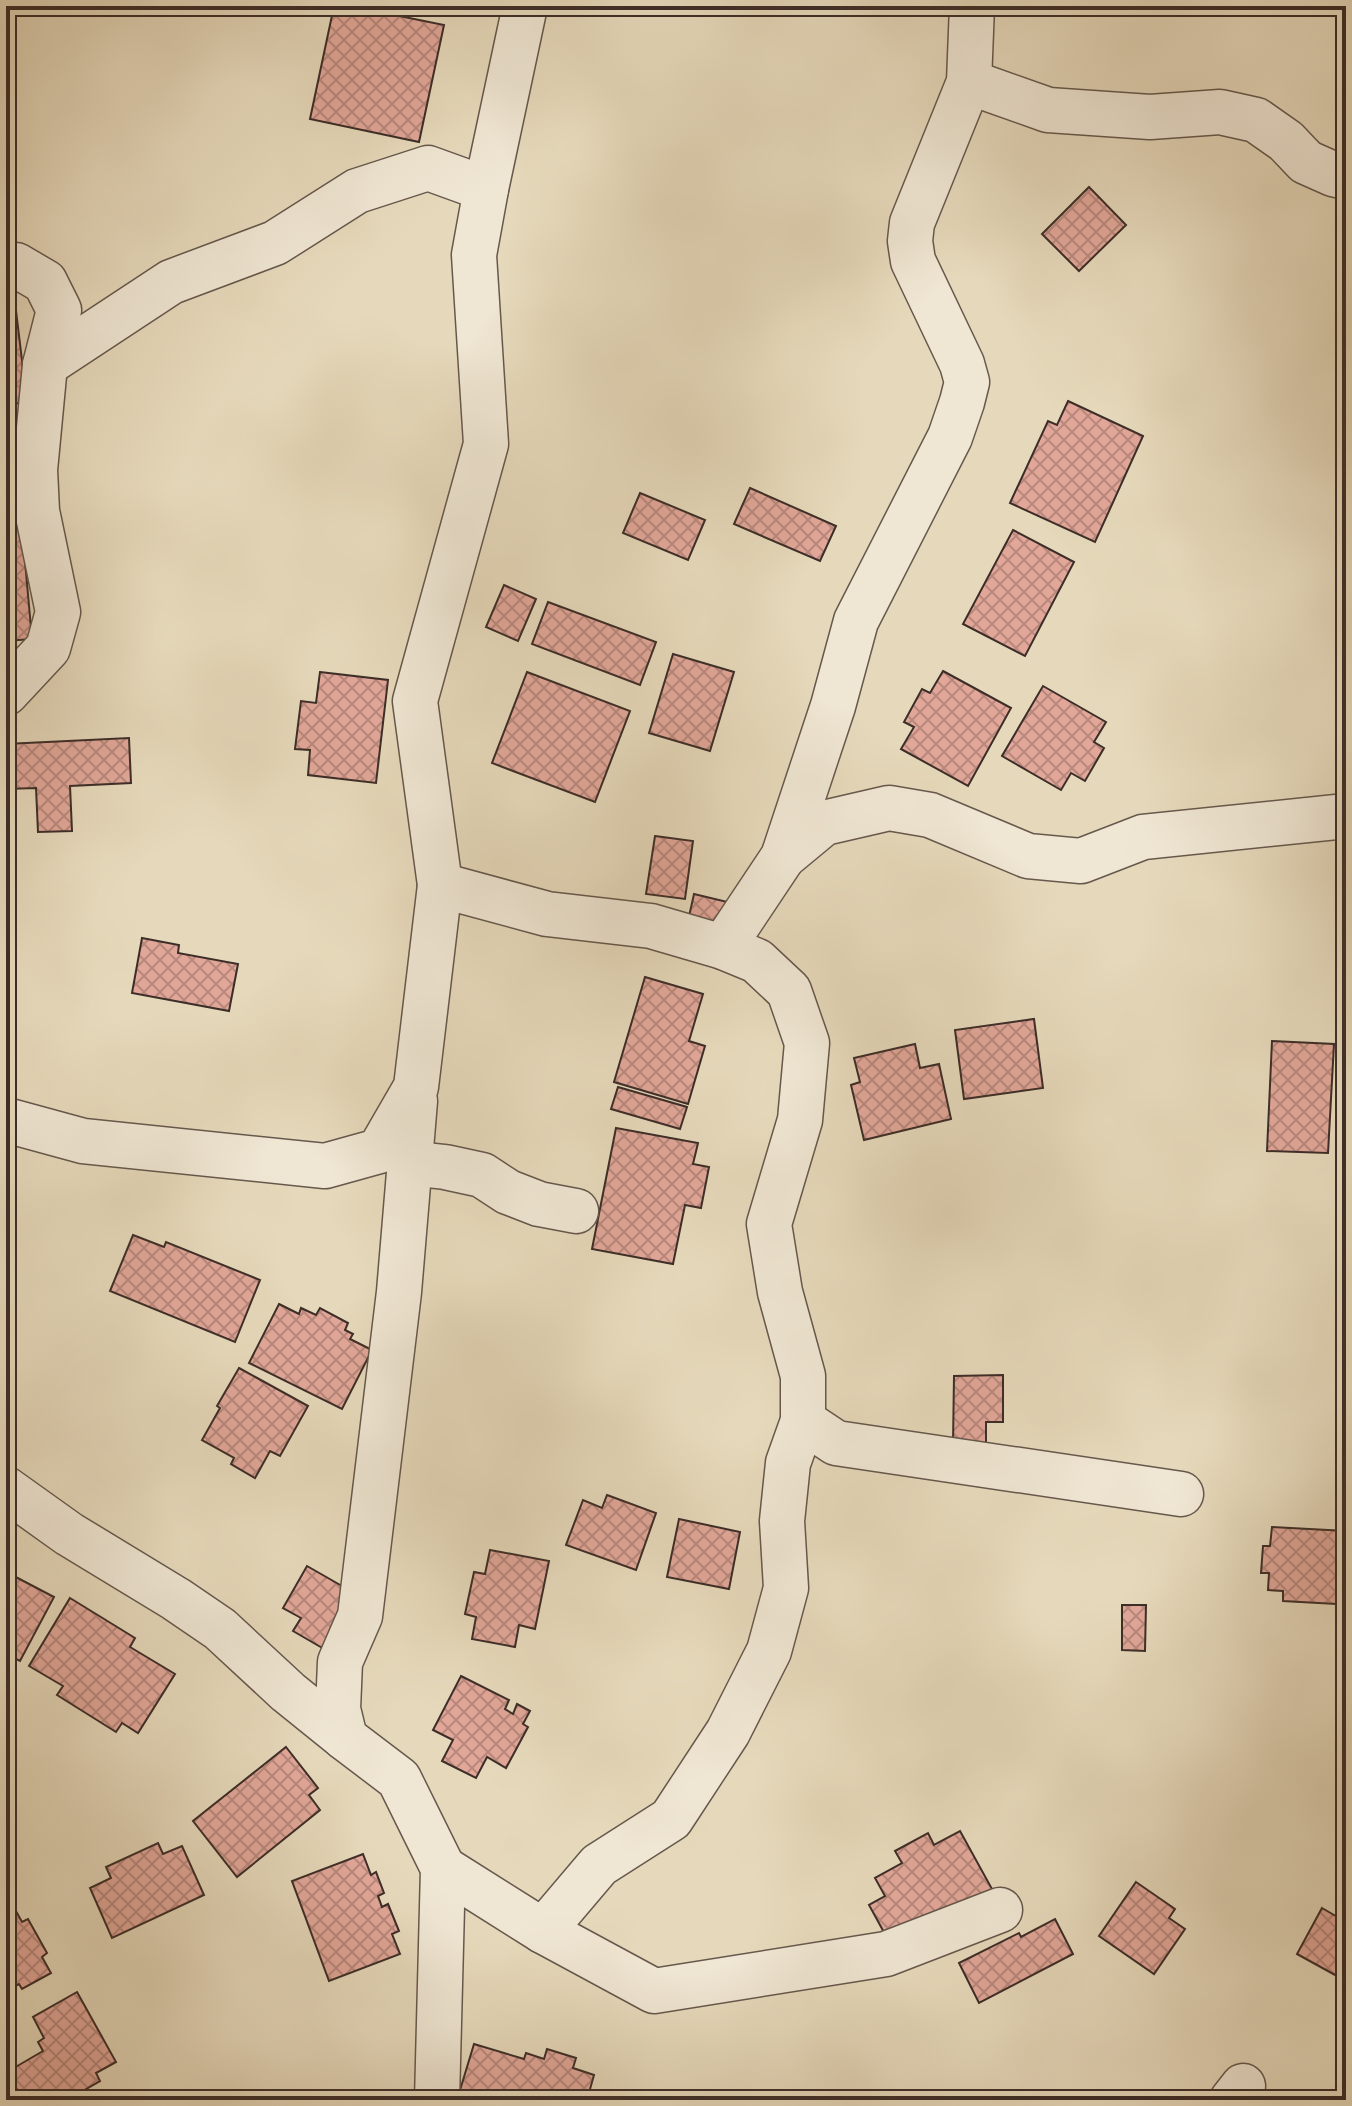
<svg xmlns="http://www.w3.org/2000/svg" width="1352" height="2106" font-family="Vollkorn,serif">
<defs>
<pattern id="building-cross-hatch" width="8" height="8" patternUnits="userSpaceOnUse" patternTransform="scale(2)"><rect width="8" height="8" fill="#e2a799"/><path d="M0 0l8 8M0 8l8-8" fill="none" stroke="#b8887d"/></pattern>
</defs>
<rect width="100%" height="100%" fill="#e6d9bb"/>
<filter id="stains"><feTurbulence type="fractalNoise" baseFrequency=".0025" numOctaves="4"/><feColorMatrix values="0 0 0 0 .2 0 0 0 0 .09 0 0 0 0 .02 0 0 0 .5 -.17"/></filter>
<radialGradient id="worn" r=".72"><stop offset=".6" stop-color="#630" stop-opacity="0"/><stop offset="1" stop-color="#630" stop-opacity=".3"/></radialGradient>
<g fill="url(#building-cross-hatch)" stroke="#3c2d28" stroke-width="2">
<path d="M334 6H350L444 25 419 142 310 119Z"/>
<path d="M1089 187 1126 225 1079 271 1042 234Z"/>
<path d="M14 294 27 402 6 405V295Z"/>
<path d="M1068 401 1143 436 1095 542 1010 503 1048 421 1057 425Z"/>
<path d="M16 461 32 639 6 641V462Z"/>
<path d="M750 488 836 526 820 561 734 524Z"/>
<path d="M640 493 705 520 688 560 623 533Z"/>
<path d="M1013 530 1074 562 1025 656 963 624Z"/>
<path d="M504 585 536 599 518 641 486 627Z"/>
<path d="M548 602 656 642 640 685 532 644Z"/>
<path d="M673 654 734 672 710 751 649 733Z"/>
<path d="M943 671 1011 708 968 786 901 749 914 727 904 722 922 689 930 693Z"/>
<path d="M320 672 388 680 376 783 308 775 310 750 295 749 301 701 316 703Z"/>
<path d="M527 672 630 711 595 802 492 763Z"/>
<path d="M1043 686 1106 722 1094 742 1104 748 1085 781 1071 773 1061 790 1002 756Z"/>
<path d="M129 738 131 783 70 786 72 831 38 832 36 788 6 789V744Z"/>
<path d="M655 836 693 841 685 899 646 894Z"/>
<path d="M694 894 740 905 719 927 688 921Z"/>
<path d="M142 938 179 945 178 953 238 964 229 1011 132 993Z"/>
<path d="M645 977 703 994 689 1041 705 1046 688 1104 614 1082Z"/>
<path d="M1034 1019 1043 1088 964 1099 955 1030Z"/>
<path d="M1272 1041 1334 1044 1328 1153 1267 1151Z"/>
<path d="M915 1044 920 1068 939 1064 951 1119 864 1140 851 1085 860 1082 854 1058Z"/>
<path d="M618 1087 687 1107 680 1129 611 1109Z"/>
<path d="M616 1128 698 1143 693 1164 709 1167 701 1208 685 1205 673 1264 592 1249Z"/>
<path d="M133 1235 164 1247 166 1242 260 1280 235 1342 110 1291Z"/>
<path d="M279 1304 299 1314 301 1308 316 1315 320 1308 348 1323 345 1330 353 1334 350 1339 372 1350 342 1409 249 1363Z"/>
<path d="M239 1368 308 1406 280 1456 270 1451 255 1478 231 1464 234 1458 202 1440 220 1408 217 1406Z"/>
<path d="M1003 1375V1422H986V1444H953L954 1376Z"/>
<path d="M607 1495 656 1513 636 1570 566 1545 583 1500 602 1508Z"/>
<path d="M679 1519 740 1532 729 1589 667 1577Z"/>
<path d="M1272 1527 1346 1531V1595L1337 1594 1336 1604 1283 1601V1591L1268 1590 1269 1573H1261L1263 1546H1270Z"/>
<path d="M490 1550 549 1561 535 1629 519 1625 515 1647 472 1639 476 1617 465 1614 474 1572 485 1574Z"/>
<path d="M307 1566 356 1594 324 1649 293 1631 301 1618 283 1608Z"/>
<path d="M10 1574 54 1597 20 1661 6 1654V1581Z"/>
<path d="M70 1598 135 1638 130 1647 175 1674 138 1733 122 1723 116 1732 57 1695 63 1686 29 1666Z"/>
<path d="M1122 1605H1146L1145 1651 1122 1650Z"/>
<path d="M461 1676 509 1700 505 1709 513 1714 517 1704 530 1711 523 1724 528 1727 506 1768 487 1757 476 1778 442 1761 453 1740 433 1730Z"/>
<path d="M286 1747 318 1788 309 1795 320 1810 237 1877 193 1821Z"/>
<path d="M960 1831 992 1889 907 1936H886L869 1905 885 1896 875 1878 902 1863 895 1851 928 1833 934 1845Z"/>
<path d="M158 1843 163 1854 182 1846 204 1895 112 1938 90 1888 111 1878 106 1867Z"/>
<path d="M363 1854 371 1875 376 1872 384 1893 378 1896 382 1907 388 1904 399 1931 392 1934 400 1954 329 1981 292 1881Z"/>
<path d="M1136 1882 1175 1909 1169 1918 1185 1929 1154 1974 1099 1936Z"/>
<path d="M6 1893 22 1922 28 1919 47 1953 42 1957 51 1973 22 1989 19 1984 6 1991Z"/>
<path d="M1322 1908 1346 1922V1981L1297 1954Z"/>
<path d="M1055 1919 1073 1954 979 2003 959 1963 1019 1933 1021 1937Z"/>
<path d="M77 1992 116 2062 96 2073 100 2081 67 2100H23L7 2072 43 2051 38 2042 44 2038 33 2017Z"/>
<path d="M474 2044 524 2059 526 2053 544 2059 547 2049 576 2058 573 2068 594 2075 587 2100H457Z"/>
<path d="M337 2092 392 2100H336Z"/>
</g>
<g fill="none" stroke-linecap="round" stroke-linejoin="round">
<g stroke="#66584d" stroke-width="47">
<g id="minor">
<path d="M969 82 1048 110 1150 117 1220 112 1256 120 1286 141 1306 162 1333 174 1346 177"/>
<path d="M6 267 16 265 45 282 59 310 45 365 35 470 37 511 58 612 48 648 6 693"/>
<path d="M45 365 171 282 275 243 357 191 428 168 486 189"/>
<path d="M783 857 824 823 889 808 930 815 1028 856 1081 861 1143 837 1346 816"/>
<path d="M440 885 547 914 651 926 723 947 757 961 789 991 807 1043 800 1120 769 1224 780 1292 803 1376V1421L788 1463 782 1521 786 1588 769 1651 728 1732 671 1819 599 1865 543 1931"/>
<path d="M723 947 783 857 833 706 856 621 950 437 962 402 967 382 962 364 913 261 910 241 912 223 969 82 972 6"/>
<path d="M415 1101 399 1292 360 1616 340 1662 338 1709 345 1738 399 1779 443 1868 437 2100"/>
<path d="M6 1120 83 1141 325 1166 379 1151 416 1087 440 885 415 701 486 444 474 255 486 189 525 6"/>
<path d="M408 1163 445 1167 482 1175 508 1192 539 1204 576 1211"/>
<path d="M803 1421 836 1443 1181 1494"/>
<path d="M6 1489 69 1534 176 1599 220 1629 288 1692 345 1738"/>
<path d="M443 1868 543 1931 654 1991 886 1954 1000 1910"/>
<path d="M1232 2100 1243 2086"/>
</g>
</g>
<use href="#minor" stroke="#efe6d3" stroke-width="44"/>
</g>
<rect width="1352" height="2106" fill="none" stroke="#e6d9bb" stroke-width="32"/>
<rect x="8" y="8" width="1336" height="2090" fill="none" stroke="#3c2d28" stroke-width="4"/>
<rect x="16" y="16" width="1320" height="2074" fill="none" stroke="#3c2d28" stroke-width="2"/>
<rect width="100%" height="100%" filter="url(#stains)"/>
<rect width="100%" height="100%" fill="url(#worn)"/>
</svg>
